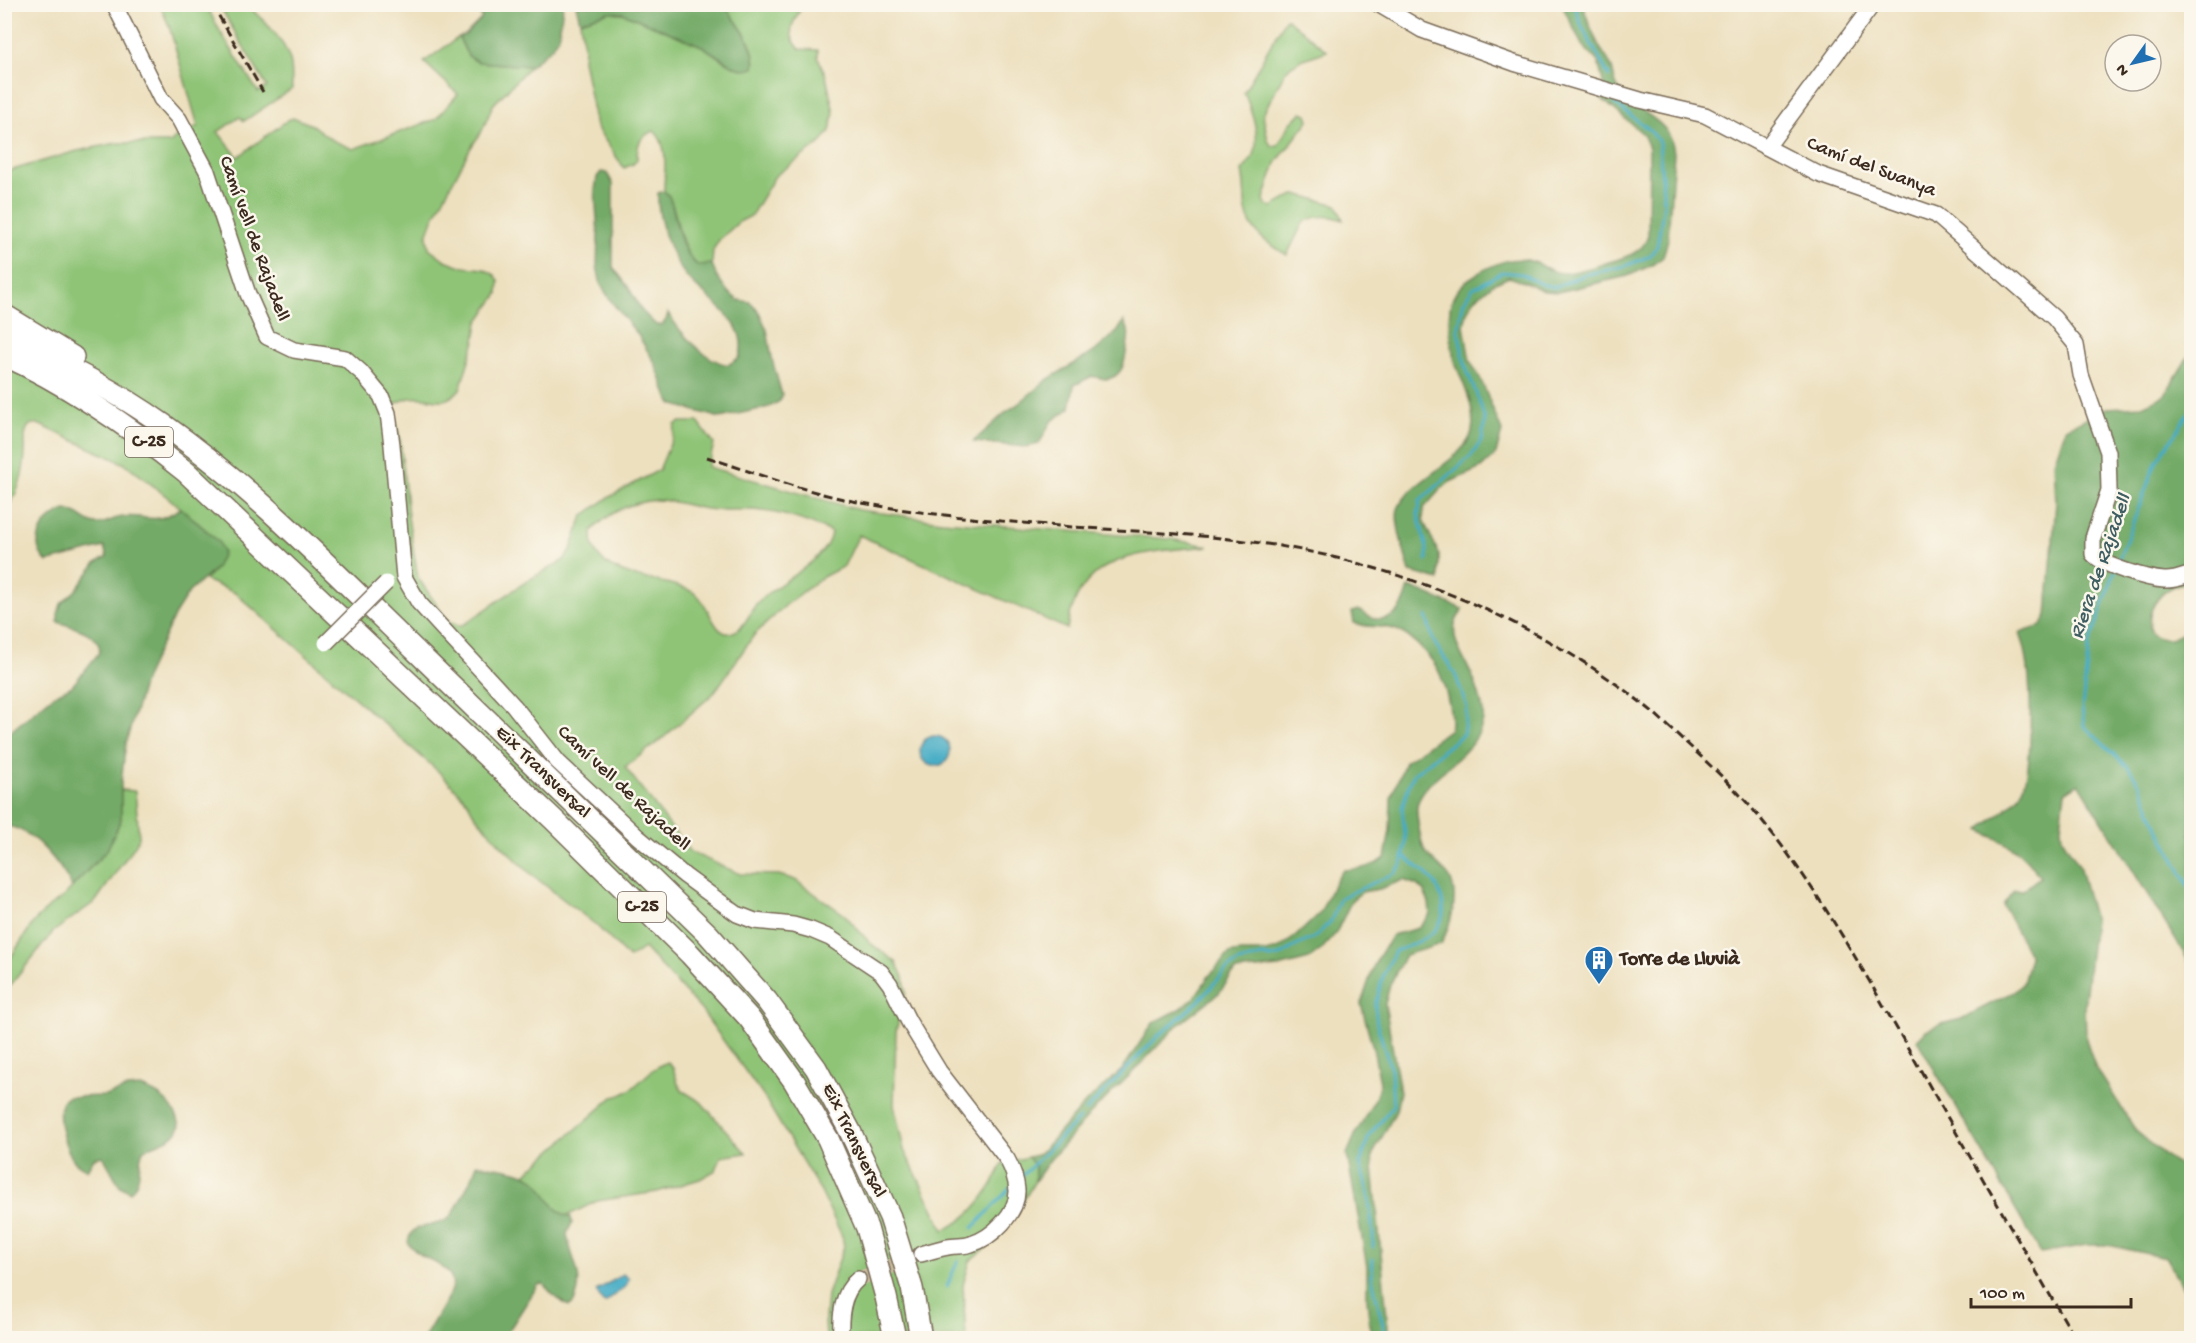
<svg xmlns="http://www.w3.org/2000/svg" width="2196" height="1343" font-family="'Gochi Hand',sans-serif">
<rect width="100%" height="100%" fill="#fbf7ec"/>
<filter id="ink" filterUnits="userSpaceOnUse"><feTurbulence type="fractalNoise" baseFrequency=".0167" numOctaves="2"/><feDisplacementMap in="SourceGraphic" scale="12" xChannelSelector="R" yChannelSelector="G"/><feConvolveMatrix kernelMatrix="1 2 1 2 8 2 1 2 1" color-interpolation-filters="sRGB"/></filter>
<filter id="wash" filterUnits="userSpaceOnUse"><feTurbulence type="fractalNoise" baseFrequency=".008" numOctaves="4" result="noise"/><feDisplacementMap in="SourceGraphic" scale="24" xChannelSelector="R" yChannelSelector="G"/><feGaussianBlur stdDeviation="1.35" result="paint"/><feColorMatrix in="noise" values="0 0 0 0 0 0 0 0 0 0 0 0 0 0 0 0 0 1.4 0 .05"/><feComposite in="paint" operator="in"/></filter>
<g filter="url(#wash)">
<rect width="100%" height="100%" fill="#ede0bf"/>
<g fill="#8fc477" stroke="#65774a" stroke-width="1.5" fill-rule="evenodd">
<path d="M246 4C263 20 283 37 290 60 293 70 291 80 292 89L244 121 240 117 218 132 238 157 289 119 295 118 312 125 332 140 353 149 436 119 458 94 424 62 459 37C463 48 467 57 478 62L530 66 493 105 482 131 470 149 434 217 427 236 429 248 445 260 464 267 484 269 495 275 499 281 498 294 478 322 475 341 460 389C443 410 430 394 410 398 404 399 398 403 392 405L400 439 408 517 418 578 448 621 460 626 466 623 527 581 564 560 571 550 583 516 608 498 659 470 673 437 675 425 680 422H698L714 444 708 467 859 510 942 521 1170 539 1209 546C1146 553 1079 550 1067 629L859 535 844 566 821 578 786 605 754 635 714 693 662 739 625 767 690 852 740 874 779 875 795 880 845 915 870 943 896 962 904 979 906 993 896 1031 894 1105 904 1150 944 1230C973 1218 990 1191 1003 1163L1028 1157 1035 1166V1181L1018 1210 996 1240 970 1261 963 1285 966 1338H826L825 1319 827 1295 844 1246 842 1236 821 1192 764 1097 702 1011 644 948 629 958 596 925 531 874 500 844 474 814 467 801 439 772 235 593 205 580 216 568 207 531 181 508 127 465 38 424C33 423 29 424 27 429 23 436 26 445 25 453 24 473 18 495 5 510V172L77 151 117 143H170L178 136 198 126 169 26 160 5H206L221 33 258 92 267 87 219 5ZM657 500C675 500 690 507 707 509 722 511 739 509 754 510 780 512 807 521 831 532 829 561 776 582 757 603 749 613 745 630 730 633 714 636 708 602 696 594 666 574 588 584 592 531 609 512 631 502 657 500Z"/>
<path d="M724 5H803C795 20 783 32 800 49L818 50V57L826 76 834 113 830 131 822 142 775 176 751 216 739 222 719 240 713 250 712 264 697 265C675 244 679 204 664 191 664 172 670 146 654 131 639 136 637 145 637 160L633 164 624 168 596 127 583 60 584 48 580 21 609 12 623 13 702 46 724 61 747 70 754 67C758 45 736 22 724 5Z"/>
<path d="M1286 18 1327 51 1301 60 1286 70 1263 114 1268 141 1272 146 1278 145 1290 124 1302 112 1307 114 1309 120 1276 163 1264 199 1266 205 1272 207 1294 195H1300L1337 205 1343 220C1330 215 1314 215 1303 223L1287 255C1269 244 1250 233 1246 210 1244 197 1245 184 1242 171 1246 166 1253 159 1255 152 1260 132 1251 110 1244 92Z"/>
<path d="M121 790 135 791 139 837 136 844 96 901 53 932 5 992V966L33 923 50 906 62 898 107 850 121 819Z"/>
<path d="M668 1062 673 1068 678 1084 683 1091 701 1102 746 1153 721 1157 716 1170 700 1179 657 1192 597 1201 567 1216C551 1211 543 1185 525 1174L613 1097C636 1094 646 1068 668 1062Z"/>
</g>
<g fill="#73aa68" stroke="#576a43" stroke-width="1.5">
<path d="M472 5H563L559 37 551 48 530 66 478 62 468 56 459 37 465 35 482 18Z"/>
<path d="M576 5H724C736 22 758 46 754 68L747 70 735 67 702 46 623 13 609 12 580 21Z"/>
<path d="M1562 5H1583C1587 19 1593 34 1600 48 1604 54 1609 60 1612 68 1614 74 1614 84 1619 89 1638 116 1671 117 1674 153L1668 239 1663 257 1652 265 1628 276 1558 292 1544 291 1527 283 1509 277 1493 284 1474 300 1467 312 1464 326 1470 361 1481 380 1502 431 1496 454 1481 468 1450 482 1440 490 1424 508 1423 520 1439 554V580L1410 572C1406 558 1394 522 1398 509 1407 482 1467 459 1472 431 1476 408 1464 386 1456 365 1453 356 1452 348 1451 338 1447 309 1448 292 1475 275 1495 263 1516 253 1539 264 1547 268 1554 273 1564 273 1575 273 1626 258 1634 253 1642 248 1645 244 1648 236L1649 148 1643 134 1602 99 1603 82 1598 62 1582 45Z"/>
<path d="M601 172 607 173 613 184V267L629 288 642 311 656 325H662L666 320 668 313C681 334 704 360 728 365L739 358C752 321 704 299 686 276 671 257 656 217 658 193L664 191 669 196C678 219 677 247 697 265L712 264 716 275 728 292 738 300 750 302 759 312 767 330 773 363 782 395 780 401 769 407 720 418 672 404 668 398 655 363 638 335 611 301 601 285 597 266 598 235 595 190 597 177Z"/>
<path d="M1124 321C1130 330 1129 336 1127 347 1125 361 1123 378 1105 379 1100 379 1096 376 1091 377 1086 379 1079 383 1074 385L1070 408 1051 422 1039 444 1026 447 973 442 1007 411 1018 404 1048 379 1094 352 1118 331Z"/>
<path d="M2191 352V582C2165 584 2142 608 2152 634 2168 645 2178 636 2191 628V965L2079 783 2065 792 2061 827 2062 838 2079 865 2094 920 2085 1000 2086 1039 2095 1066 2136 1131 2174 1163 2191 1169V1301L2166 1258 2108 1245H2087L2041 1253 1917 1040 1926 1030 1941 1024 1961 1019 2014 992 2023 983 2030 957 2003 905 2014 890H2023L2040 877C2031 865 2023 854 2010 846 2001 840 1990 836 1980 830 1994 817 2011 808 2021 793 2034 771 2031 681 2026 655 2025 647 2022 640 2020 633L2041 626 2047 615 2056 502 2054 462 2066 428 2107 408 2142 406 2164 396Z"/>
<path d="M181 508 219 542 223 553 216 568 189 592 175 614 145 678 126 743 121 782V819L107 850 72 887C61 865 32 827 5 826V736L53 696 72 686 98 654 100 649C96 631 74 628 58 622V614L61 604 76 590 96 563 107 557 104 547 47 562C27 543 44 517 66 510 78 511 84 522 95 524 105 525 113 518 122 517 150 514 152 527 181 508Z"/>
<path d="M1409 587 1463 609C1460 614 1456 619 1455 625 1451 643 1468 664 1474 680 1478 690 1481 701 1483 711 1488 752 1422 774 1417 806 1416 816 1421 843 1425 851 1431 861 1444 868 1450 878 1460 898 1450 926 1441 944L1405 955 1390 985 1385 1004 1400 1092 1396 1111 1372 1156 1389 1338H1371L1367 1299V1267L1347 1154 1356 1133 1375 1099 1380 1083 1373 1048 1361 1004 1374 965 1392 935 1419 928 1430 914 1429 903 1424 892 1417 885 1403 880 1380 889 1362 892 1352 900 1336 933 1321 950 1309 959 1279 967 1235 971 1219 993 1177 1026 1131 1074 1093 1111 1049 1161 1035 1181V1166L1028 1157 1037 1155 1043 1150 1088 1100 1122 1070 1153 1023 1180 1009 1194 998 1209 976 1229 954 1240 952H1266L1278 949 1296 936 1320 913 1332 887 1343 870C1359 869 1371 868 1385 858L1390 830 1391 798 1405 762 1450 729C1454 715 1443 675 1434 663 1425 651 1412 638 1399 631 1385 624 1368 629 1354 623L1352 612 1359 610C1385 630 1402 616 1409 587Z"/>
<path d="M141 1087C161 1094 174 1104 180 1125 175 1142 156 1142 143 1150 136 1166 144 1177 130 1192L119 1185 103 1156 94 1158 87 1170C84 1168 78 1165 75 1162 65 1151 50 1104 68 1097L105 1096 128 1088Z"/>
<path d="M477 1164C496 1168 521 1168 536 1181 551 1196 549 1210 571 1217L572 1223 567 1234C571 1261 587 1276 573 1304L569 1306 557 1299 543 1284 538 1285 504 1338H424L452 1290C458 1262 417 1262 408 1242 412 1219 436 1230 449 1218 455 1213 475 1172 477 1164Z"/>
</g>
<g fill="#45acc5" stroke="#406b72" stroke-width="1.5">
<circle cx="935" cy="751" r="15"/>
<path d="M623 1274 629 1279 626 1286 605 1303 602 1301 596 1291Z"/>
</g>
<g fill="none" stroke-linecap="round" stroke-linejoin="round">
<g stroke="#45acc5" stroke-width="3">
<path d="M1574 4 1582 27 1609 76"/>
<path d="M1427 560V549L1418 515 1420 501 1471 456 1482 440 1485 421 1480 403 1466 368 1458 331 1463 304 1472 289 1502 272 1522 274 1541 284 1555 287 1584 275 1625 266 1650 256 1657 246 1664 204 1659 142 1650 130 1614 103"/>
<path d="M2118 562 2156 462 2192 409"/>
<path d="M2115 571 2089 646 2082 707 2084 726 2128 767 2141 786 2158 828 2192 893"/>
<path d="M1086 1111 1159 1035 1199 1001 1227 969 1239 962 1263 956 1271 958 1282 955 1292 948 1315 937 1331 921 1340 898 1395 873 1402 864 1406 843 1402 808 1409 785 1414 774 1463 734 1467 707 1455 674 1434 642 1426 616"/>
<path d="M1019 1179 1079 1119"/>
<path d="M973 1228 1010 1188"/>
<path d="M1373 1247V1234L1368 1193 1360 1164 1369 1136 1393 1106 1391 1070 1377 1024 1375 1006 1383 976 1395 951C1429 940 1457 925 1436 885 1430 874 1414 865 1404 856"/>
<path d="M1373 1259 1372 1278 1386 1338"/>
<path d="M947 1287 958 1260"/>
</g>
</g>
</g>
<g filter="url(#ink)">
<g fill="none" stroke-linecap="round" stroke-linejoin="round">
<path stroke="#c9bc9f" stroke-width="15" stroke-dasharray="15 8" stroke-linecap="butt" d="M858 1279 913 1258"/>
<g stroke="#796a56" stroke-width="18">
<g id="minor">
<path d="M114 4 161 99 179 119 207 171 248 294 267 337 294 350 345 358 361 372 381 396 388 413 392 445 404 577 419 603 514 706 558 762 638 837 685 876 737 914 755 921 793 925 811 930 830 938 881 972 890 984 909 1022 939 1071 1007 1159C1012 1168 1016 1179 1017 1190 1018 1213 992 1238 971 1244 964 1247 956 1245 948 1247 939 1248 930 1252 921 1254"/>
<path d="M1378 4 1422 30 1514 63 1640 100 1705 115 1818 174 1936 215 2054 318 2076 345 2081 375 2108 452 2109 490 2093 538V554C2103 566 2148 579 2164 580 2174 581 2182 577 2192 574"/>
<path d="M1767 147 1873 4"/>
<path d="M841 1338C840 1318 841 1293 858 1279"/>
</g>
</g>
<g stroke="#796a56" stroke-width="24">
<g id="highway">
<path d="M4 315 73 357"/>
<path d="M4 339C60 362 115 390 164 425 256 490 336 574 417 652 514 746 611 840 708 934L767 1001 816 1068 850 1131 890 1217 912 1288 921 1338"/>
<path d="M4 355C70 385 130 427 186 472L553 819 690 954 749 1018 794 1081 828 1139 867 1228 886 1297 895 1338"/>
</g>
</g>
<use href="#minor" stroke="#fff" stroke-width="15"/>
<use href="#highway" stroke="#fff" stroke-width="21"/>
<g stroke="#3b2a1e" stroke-width="3" stroke-dasharray="9 4.5" stroke-linecap="butt">
<path d="M212 4 263 92"/>
<path d="M707 457C760 475 812 494 868 504 931 515 996 521 1060 526 1124 531 1190 533 1253 542 1394 561 1544 622 1654 713 1667 725 1680 737 1693 749 1714 769 1736 789 1755 812 1815 883 1861 967 1908 1048 1963 1145 2019 1242 2075 1338"/>
</g>
<g stroke="#796a56" stroke-width="18" stroke-linecap="butt">
<path id="minor-bridge" d="M326 643 386 583"/>
</g>
<use href="#minor-bridge" stroke="#fff" stroke-width="15"/>
</g>
</g>
<defs>
<g id="building-pin" transform="scale(1.5)"><path d="M0 17L-7.5 6A9.5 9.5 0 1 1 7.5 6Z" fill="#1f6fb2" stroke="#fbf7ec"/><path d="M-4-6H4V6H1V3H-1V6H-4ZM-2.5-4.3h1.7v1.8h-1.7ZM.8-4.3h1.7v1.8H.8ZM-2.5-1h1.7V.8h-1.7ZM.8-1h1.7V.8H.8Z" fill="#fff"/></g>
</defs>
<g fill-rule="evenodd">
<use href="#building-pin" x="1599" y="960"/>
</g>
<g text-anchor="middle" dominant-baseline="central" stroke-width="5" stroke-linejoin="round" paint-order="stroke">
<g fill="#fbf7ec" stroke="#75685c" stroke-width="1.5">
<rect x="125" y="427" width="48" height="30" rx="4.5"/>
<rect x="618" y="892" width="48" height="30" rx="4.5"/>
</g>
<g font-size="18" font-weight="bold" fill="#3b2a1e">
<text x="149" y="442">C-25</text>
<text x="642" y="907">C-25</text>
</g>
<g font-size="20" fill="#3b2a1e" stroke="#fbf7ec">
<text transform="translate(1871 168) rotate(21)">Camí del Suanya</text>
<text transform="translate(253 239) rotate(70)">Camí vell de Rajadell</text>
<text transform="translate(542 773) rotate(44)">Eix Transversal</text>
<text transform="translate(623 789) rotate(43)">Camí vell de Rajadell</text>
<text transform="translate(853 1141) rotate(64)">Eix Transversal</text>
</g>
<g font-size="20" font-weight="bold" fill="#3b2a1e" stroke="#fbf7ec" text-anchor="start">
<text x="1620" y="960">Torre de Lluvià</text>
</g>
<g font-size="21" font-style="italic" fill="#3f5e61" stroke="#fbf7ec">
<text transform="translate(2102 567) rotate(-71)">Riera de Rajadell</text>
</g>
</g>
<rect width="2196" height="1343" fill="none" stroke="#fbf7ec" stroke-width="24"/>
<g transform="translate(2133 63) rotate(236)"><circle r="28" fill="#fbf7ec" stroke="#aea59a" stroke-width="1.5"/>
<path d="M0-4.5L10 22L0 15L-10 22Z" fill="#1f6fb2"/>
<text y="-9" font-size="16" font-weight="bold" text-anchor="middle" fill="#3b2a1e">N</text>
</g>
<path d="M1971 1298v9h160v-9" fill="none" stroke="#3b2a1e" stroke-width="3"/>
<text x="1980" y="1298" font-size="18" fill="#3b2a1e" stroke="#fbf7ec" stroke-width="4.5" paint-order="stroke">100 m</text>
</svg>
